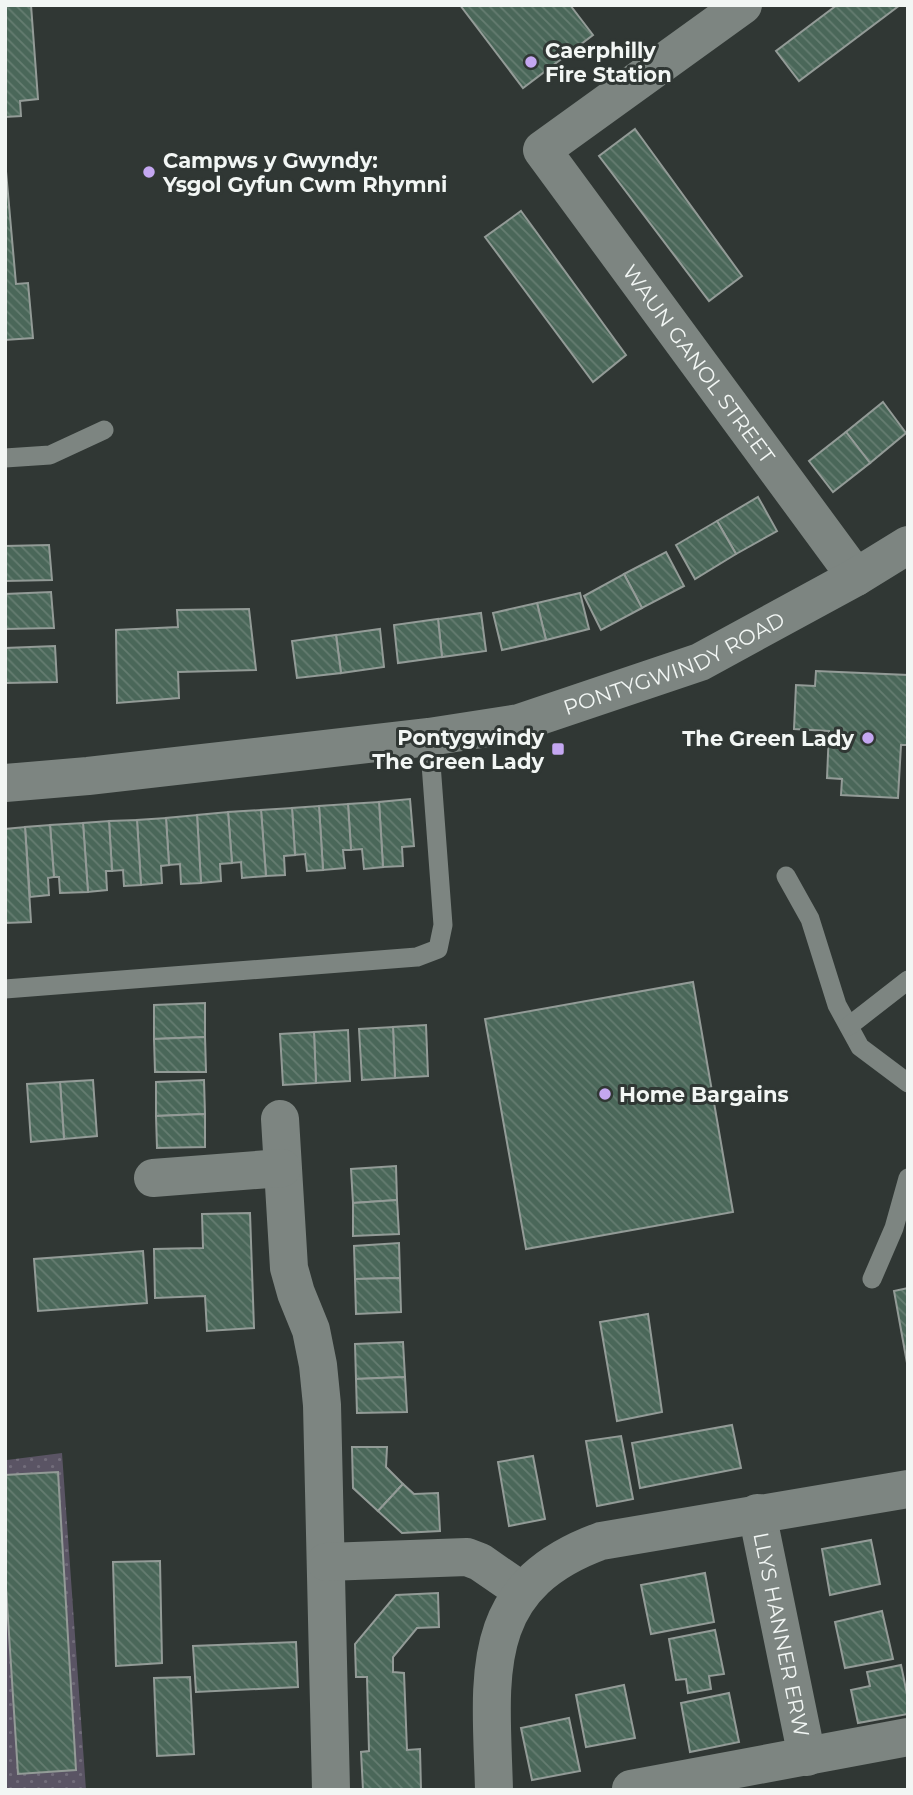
<svg xmlns="http://www.w3.org/2000/svg" width="913" height="1795" font-family="Montserrat,sans-serif">
<defs>
<pattern id="park-dots" width="8" height="8" patternUnits="userSpaceOnUse" patternTransform="scale(1.75)"><rect width="8" height="8" fill="#5a5464"/><path d="M2 2h.1M6 6h.1" fill="none" stroke="#726d7b" stroke-width="1.8" stroke-linecap="round"/></pattern>
<pattern id="building-back-hatch" width="6" height="6" patternUnits="userSpaceOnUse" patternTransform="scale(1.75)"><rect width="6" height="6" fill="#4a6759"/><path d="M-1 5l2 2M0 0l6 6M5-1l2 2" fill="none" stroke="#657d71"/></pattern>
</defs>
<rect width="100%" height="100%" fill="#303734"/>
<path fill="url(#park-dots)" d="M5 1443 7 1460 62 1453 86 1790H5Z"/>
<g fill="url(#building-back-hatch)" stroke="#939b97" stroke-width="2">
<path d="M5 5H31L38 99 20 101 21 116 5 117Z"/>
<path d="M460 5H570L593 35 523 88Z"/>
<path d="M837 5H900L799 81 776 51Z"/>
<path d="M635 129 742 276 709 301 599 156Z"/>
<path d="M5 160 16 284 28 283 33 338 5 340Z"/>
<path d="M521 211 626 355 593 382 485 237Z"/>
<path d="M883 402 906 433 870 463 846 432Z"/>
<path d="M846 432 870 463 833 492 809 461Z"/>
<path d="M758 497 777 531 736 554 717 521Z"/>
<path d="M717 521 736 554 695 579 676 545Z"/>
<path d="M49 545 52 580 5 581V546Z"/>
<path d="M666 552 684 586 642 608 624 574Z"/>
<path d="M624 574 642 608 601 630 584 596Z"/>
<path d="M51 592 54 628 5 629V594Z"/>
<path d="M580 593 589 629 546 640 537 603Z"/>
<path d="M537 603 546 640 502 650 493 613Z"/>
<path d="M249 609 256 670 178 672 179 698 117 703 116 630 178 627 177 610Z"/>
<path d="M481 613 486 651 442 657 438 619Z"/>
<path d="M438 619 442 657 398 663 394 625Z"/>
<path d="M380 629 384 667 341 673 336 635Z"/>
<path d="M336 635 341 673 297 678 292 641Z"/>
<path d="M55 646 57 682 5 683V648Z"/>
<path d="M816 671 908 675V745H901L898 798 841 795 842 779 827 778 829 731 794 729 796 685 815 686Z"/>
<path d="M410 799 414 846 402 847 403 866 383 867 379 802Z"/>
<path d="M379 802 383 867 364 869 362 849 351 850 348 804Z"/>
<path d="M348 804 351 850H343L345 868 323 870 319 806Z"/>
<path d="M319 806 323 870 307 871 305 854 295 855 292 808Z"/>
<path d="M292 808 295 855 284 856 285 875 266 876 261 810Z"/>
<path d="M261 810 266 876 242 878 241 862 232 863 228 812Z"/>
<path d="M228 812 232 863 220 864 221 881 201 883 197 815Z"/>
<path d="M197 815 201 883 181 884 180 864 169 865 166 818Z"/>
<path d="M166 818 169 865 161 866 162 883 141 885 137 820Z"/>
<path d="M137 820 141 885 124 886 123 870 112 871 109 821Z"/>
<path d="M109 821 112 871H106L107 890 88 892 83 823Z"/>
<path d="M83 823 88 892 60 893 59 877H54L50 825Z"/>
<path d="M50 825 54 877 48 878 49 895 30 897 25 827Z"/>
<path d="M25 827 31 922 5 923V829Z"/>
<path d="M693 982 733 1212 526 1249 485 1019Z"/>
<path d="M205 1003V1037L154 1039V1005Z"/>
<path d="M426 1025 428 1076 395 1078 393 1027Z"/>
<path d="M393 1027 395 1078 362 1080 359 1029Z"/>
<path d="M348 1030 350 1081 316 1083 314 1032Z"/>
<path d="M314 1032 316 1083 283 1085 280 1034Z"/>
<path d="M205 1037 206 1072H155L154 1039Z"/>
<path d="M93 1080 97 1136 64 1139 60 1082Z"/>
<path d="M204 1080 205 1114 156 1116V1082Z"/>
<path d="M60 1082 64 1139 31 1142 27 1084Z"/>
<path d="M205 1114V1147L157 1148 156 1116Z"/>
<path d="M396 1166 397 1200 353 1203 351 1169Z"/>
<path d="M397 1200 399 1234 353 1236V1203Z"/>
<path d="M250 1213 254 1328 207 1331 205 1296 155 1298 154 1249 203 1248 202 1214Z"/>
<path d="M399 1243 400 1278 355 1279 354 1246Z"/>
<path d="M143 1251 147 1303 38 1311 34 1259Z"/>
<path d="M400 1278 401 1312 356 1314 355 1279Z"/>
<path d="M908 1288V1363H907L894 1291Z"/>
<path d="M648 1314 662 1412 617 1421 600 1322Z"/>
<path d="M403 1342 405 1377 356 1379 355 1344Z"/>
<path d="M405 1377 407 1412 357 1413 356 1379Z"/>
<path d="M732 1425 741 1468 640 1488 632 1443Z"/>
<path d="M621 1436 633 1499 597 1506 586 1441Z"/>
<path d="M352 1447H387L386 1467 403 1484 378 1511 353 1488Z"/>
<path d="M533 1456 545 1519 509 1526 498 1462Z"/>
<path d="M58 1472 76 1770 18 1774 5 1572V1475Z"/>
<path d="M403 1484 414 1494 438 1493 440 1531 402 1533 378 1511Z"/>
<path d="M871 1540 880 1584 830 1595 822 1549Z"/>
<path d="M160 1561 162 1663 116 1666 113 1562Z"/>
<path d="M705 1573 714 1622 651 1634 641 1585Z"/>
<path d="M438 1593 439 1627 417 1628 393 1657V1672L404 1673 407 1750 420 1749 421 1790H363L361 1752 369 1751 367 1677H356L355 1644 396 1595Z"/>
<path d="M882 1611 893 1659 845 1668 835 1622Z"/>
<path d="M715 1630 724 1674 709 1676 711 1689 688 1693 686 1679 676 1680 669 1639Z"/>
<path d="M296 1642 298 1687 196 1692 193 1646Z"/>
<path d="M901 1665 908 1699V1714L858 1723 851 1690 870 1686 867 1672Z"/>
<path d="M190 1677 194 1754 157 1756 154 1678Z"/>
<path d="M624 1685 635 1738 586 1747 576 1695Z"/>
<path d="M729 1693 739 1742 690 1752 681 1703Z"/>
<path d="M569 1718 580 1771 532 1780 521 1728Z"/>
</g>
<g fill="none" stroke-linecap="round" stroke-linejoin="round">
<g stroke="#7d8581" stroke-width="19">
<path d="M5 458 50 455 104 430"/>
<path d="M786 876 810 919 837 1005 860 1047 908 1083"/>
<path d="M5 989 417 957 438 949 443 925 429 737"/>
<path d="M849 1026 908 980"/>
<path d="M872 1279 894 1228 908 1178"/>
</g>
<g stroke="#7d8581" stroke-width="38">
<path id="s1" d="M743 5 542 150 856 577"/>
<path d="M280 1119 289 1268 296 1293 311 1330 318 1365 322 1405 331 1790"/>
<path d="M153 1178 282 1168"/>
<path id="s2" d="M757 1513 807 1757"/>
<path d="M326 1562 467 1557 480 1562 522 1591"/>
<path d="M631 1789 908 1737"/>
<path d="M494 1790C491 1677 475 1587 601 1541L908 1489"/>
</g>
<path stroke="#7d8581" stroke-width="38" id="s3" d="M5 783 88 776 429 737 519 723 700 662 856 577 908 545"/>
</g>
<g fill="#c4a7f1" stroke="#303734" stroke-width="2.5">
<circle cx="531" cy="62" r="7"/>
<circle cx="149" cy="172" r="7"/>
<circle cx="868" cy="738" r="7"/>
<rect x="551" y="742" width="14" height="14" rx="3.5"/>
<circle cx="605" cy="1094" r="7"/>
</g>
<g text-anchor="middle" dominant-baseline="central" stroke-width="6" stroke-linejoin="round" paint-order="stroke">
<g font-size="21" font-weight="bold" fill="#f2f6f4" stroke="#303734" text-anchor="start">
<text x="545" y="50">Caerphilly<tspan x="545" dy="24">Fire Station</tspan></text>
<text x="163" y="160">Campws y Gwyndy:<tspan x="163" dy="24">Ysgol Gyfun Cwm Rhymni</tspan></text>
<text x="544" y="737" text-anchor="end">Pontygwindy<tspan x="544" dy="24">The Green Lady</tspan></text>
<text x="854" y="738" text-anchor="end">The Green Lady</text>
<text x="619" y="1094">Home Bargains</text>
</g>
<g font-size="21" fill="#f2f6f4" stroke="#303734">
<text stroke="none"><textPath href="#s1" startOffset="513">WAUN GANOL STREET</textPath></text>
<text stroke="none"><textPath href="#s3" startOffset="684">PONTYGWINDY ROAD</textPath></text>
<text stroke="none"><textPath href="#s2" startOffset="124">LLYS HANNER ERW</textPath></text>
</g>
</g>
<rect width="913" height="1795" fill="none" stroke="#f2f6f4" stroke-width="14"/>
</svg>
